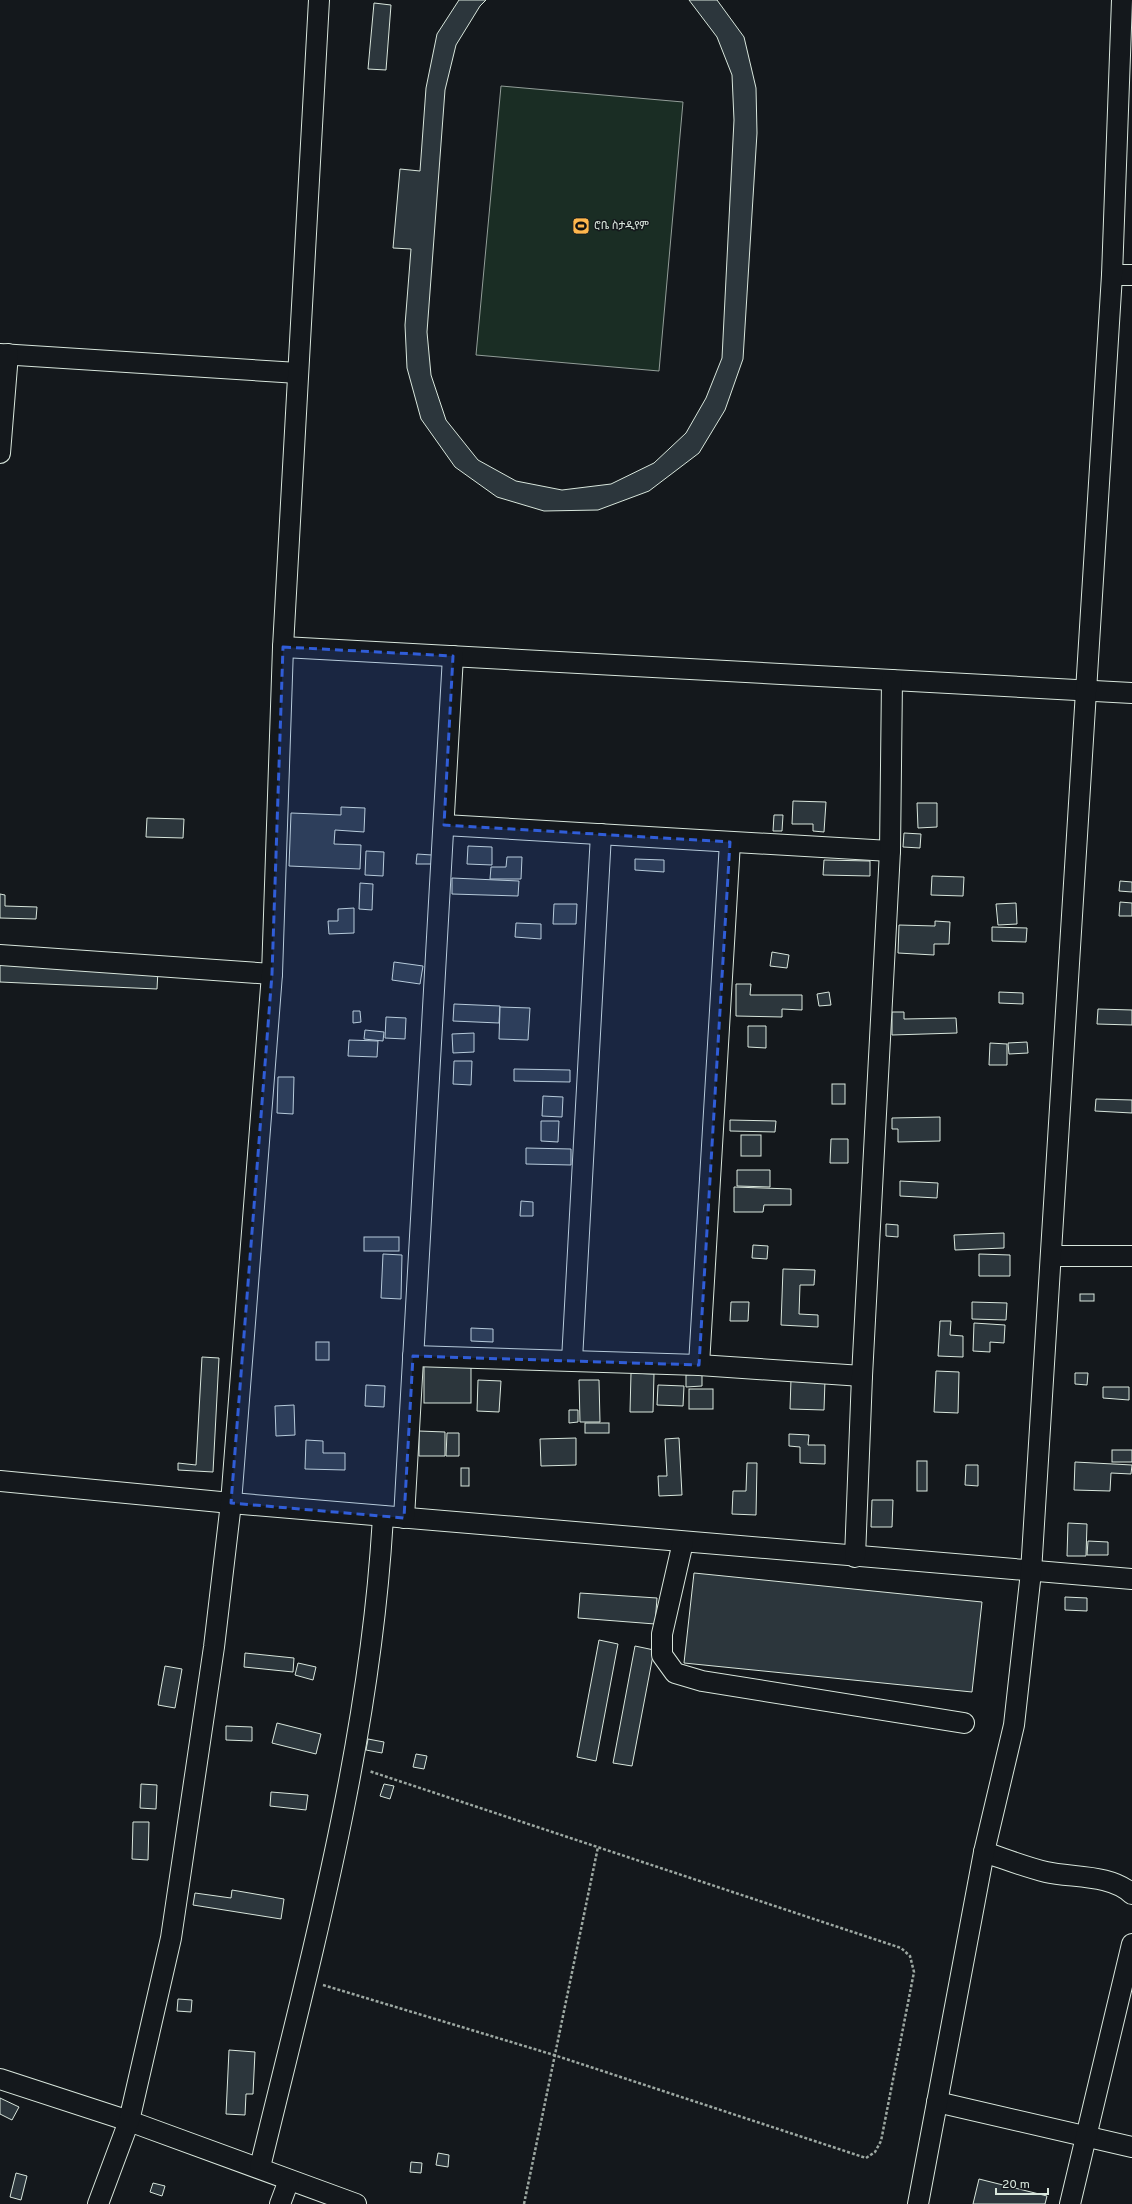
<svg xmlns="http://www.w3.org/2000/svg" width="1132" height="2204" font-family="Overpass,'Noto Sans Ethiopic',sans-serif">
<rect width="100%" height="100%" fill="#14181c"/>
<path fill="#1a2d24" stroke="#939e99" d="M501 86 683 102 659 371 476 355Z"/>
<g fill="#2c363c" stroke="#d8e6dc">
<path d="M459 0H486L480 6 456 45 445 90 427 332 431 375 446 420 478 460 516 481 562 490 611 484 654 463 686 433 706 398 722 358 734 120 732 75 717 37 689 0H717L744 37 756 88 757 133 743 359 725 410 699 453 649 491 598 510 544 511 497 497 455 467 421 419 407 368 405 325 411 249 393 248 400 169 420 171 426 88 437 34Z"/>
<path d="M374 3 391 5 386 70 368 69Z"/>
<path d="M793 801 826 802 824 832 813 831V824H792Z"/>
<path d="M917 803H937V827L918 828Z"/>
<path d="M341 807 365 808 364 832 335 830 334 844 361 845 360 869 289 866 291 813 341 815Z"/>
<path d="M774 815H783L782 831H773Z"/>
<path d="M147 818 184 819 183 838 146 837Z"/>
<path d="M904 833 921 834 920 848 903 847Z"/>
<path d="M468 846 492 847V865L467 864Z"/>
<path d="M366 851 384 852 383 876 365 875Z"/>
<path d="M417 854 432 855V864H416Z"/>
<path d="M507 857H522L521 879H490L491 867H506Z"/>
<path d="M635 859 664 860V872L635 870Z"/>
<path d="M824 860 870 861V876L823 875Z"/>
<path d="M932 876 964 877 963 896 931 895Z"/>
<path d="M452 878 519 881 518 896 452 894Z"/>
<path d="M1120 881 1132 882V892L1119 891Z"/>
<path d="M360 883 373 884 372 910 359 909Z"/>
<path d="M0 894 5 895V906L37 907 36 919 0 918Z"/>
<path d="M1120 902 1132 903V916H1119Z"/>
<path d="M1016 903 1017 924 998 925 996 904Z"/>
<path d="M554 904H577L576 924H553Z"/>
<path d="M354 908V933L329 934 328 921H338V909Z"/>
<path d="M935 921 950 922 949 944H934V955L898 953 899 925 935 926Z"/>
<path d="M516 923 541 924V939L515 937Z"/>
<path d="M992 927 1027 928 1026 942 992 941Z"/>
<path d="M772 952 789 955 787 968 770 966Z"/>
<path d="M394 962 423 966 420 984 392 980Z"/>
<path d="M0 964 158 970 157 989 0 982Z"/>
<path d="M736 984H751L750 995H802V1010L782 1009V1017L736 1016Z"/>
<path d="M829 992 831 1005 819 1006 817 994Z"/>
<path d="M999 992 1023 993V1004L999 1003Z"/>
<path d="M454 1004 500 1006 499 1023 453 1021Z"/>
<path d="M500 1007 530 1008 528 1040 499 1039Z"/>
<path d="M1098 1009 1132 1010V1025L1097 1024Z"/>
<path d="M353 1011H360L361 1022 353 1023Z"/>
<path d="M892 1012H904V1019L956 1018 957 1033 892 1035Z"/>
<path d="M386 1017 406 1018 405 1039 385 1038Z"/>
<path d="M748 1026H766V1048L748 1047Z"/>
<path d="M365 1030 384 1032 383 1041 364 1039Z"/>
<path d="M474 1033V1052L453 1053 452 1034Z"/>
<path d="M349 1040 378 1041 377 1057 348 1056Z"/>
<path d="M1027 1042 1028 1053 1009 1054 1008 1043Z"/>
<path d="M990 1043 1007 1044V1065H989Z"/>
<path d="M454 1061H472L471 1085 453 1084Z"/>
<path d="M514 1069 570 1070V1082L514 1081Z"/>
<path d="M278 1077H294L293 1114 277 1113Z"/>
<rect x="832" y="1084" width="13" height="20"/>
<path d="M543 1096 563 1097 562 1117 542 1116Z"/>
<path d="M1096 1099 1132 1100V1113L1095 1111Z"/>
<path d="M940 1117V1141L898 1142V1129H892V1118Z"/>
<path d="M730 1120 776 1121 775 1132 730 1131Z"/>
<path d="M541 1121H559L558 1142 541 1141Z"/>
<rect x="741" y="1135" width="20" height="21"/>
<path d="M831 1139H848V1163H830Z"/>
<path d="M526 1148 571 1149V1165L526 1164Z"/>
<path d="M737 1170H770V1187L737 1186Z"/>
<path d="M900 1181 938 1183 937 1198 900 1196Z"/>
<path d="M734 1187 791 1189V1205H764L763 1212H734Z"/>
<path d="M521 1201 533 1202V1216H520Z"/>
<path d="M886 1224 898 1225V1237L886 1236Z"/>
<path d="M1004 1233V1248L955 1250 954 1235Z"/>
<rect x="364" y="1237" width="35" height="14"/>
<path d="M753 1245 768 1246 767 1259 752 1258Z"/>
<path d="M383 1254 402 1255 401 1299 381 1298Z"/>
<path d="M979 1254 1010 1255V1276H979Z"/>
<path d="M783 1269 815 1270 814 1285H800L799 1314 818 1315V1327L781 1325Z"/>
<rect x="1080" y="1294" width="14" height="7"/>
<path d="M731 1302H749L748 1321H730Z"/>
<path d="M972 1302 1007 1303 1006 1320 972 1319Z"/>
<path d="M940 1321H951L950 1335 963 1336V1357L938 1356Z"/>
<path d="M974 1323 1005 1325 1004 1343 990 1342V1352L973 1351Z"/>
<path d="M471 1328 493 1329V1342L471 1341Z"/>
<rect x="316" y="1342" width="13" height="18"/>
<path d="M202 1357 219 1358 213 1472 178 1470V1463L196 1465Z"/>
<rect x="424" y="1365" width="47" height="38"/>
<path d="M936 1371 959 1372 958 1413 934 1412Z"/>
<path d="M631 1373 654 1374 653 1412H630Z"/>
<path d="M1075 1373H1088L1087 1385 1075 1384Z"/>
<path d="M702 1374V1386L686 1387V1375Z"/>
<path d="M791 1379 825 1380 824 1410 790 1409Z"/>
<path d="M478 1380 501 1381 499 1412 477 1411Z"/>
<path d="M579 1380H599L600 1422H580Z"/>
<path d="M366 1385 385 1386 384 1407 365 1406Z"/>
<path d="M658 1385 684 1386 683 1406 657 1405Z"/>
<path d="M1103 1387H1129V1400L1103 1398Z"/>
<rect x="689" y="1389" width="24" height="20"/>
<path d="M294 1405 295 1435 276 1436 275 1406Z"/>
<path d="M569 1410H578V1422L569 1423Z"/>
<rect x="585" y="1423" width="24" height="10"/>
<path d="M419 1431 445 1432V1456H419Z"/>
<path d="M447 1433H459V1456H446Z"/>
<path d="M789 1434 809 1435 808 1445H825V1464L800 1463V1447L789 1446Z"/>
<path d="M576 1438V1465L541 1466 540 1439Z"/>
<path d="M679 1438 682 1495 659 1496 658 1476H667L665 1439Z"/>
<path d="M306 1440 323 1441V1453H345V1470L305 1469Z"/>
<rect x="1112" y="1450" width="20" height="12"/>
<rect x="917" y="1461" width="10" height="30"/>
<path d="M1075 1462 1132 1465 1131 1474 1111 1473 1110 1491 1074 1490Z"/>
<path d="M747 1463H757L756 1515 732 1514 733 1491H746Z"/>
<path d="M966 1465H978V1486L965 1485Z"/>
<rect x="461" y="1468" width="8" height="18"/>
<path d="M872 1500H893L892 1527H871Z"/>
<path d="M1068 1523 1087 1524 1086 1556H1067Z"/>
<path d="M1088 1541 1108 1542V1555H1087Z"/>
<path d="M694 1573 982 1602 972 1692 684 1663Z"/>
<path d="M580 1593 657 1598 655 1624 578 1618Z"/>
<path d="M1065 1597 1087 1598V1611L1065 1610Z"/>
<path d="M599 1640 618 1644 596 1761 577 1757Z"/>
<path d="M635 1646 654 1650 632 1766 613 1763Z"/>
<path d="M245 1653 294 1658 293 1672 244 1667Z"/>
<path d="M298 1663 316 1667 313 1680 295 1675Z"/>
<path d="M165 1666 182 1669 175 1708 158 1705Z"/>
<path d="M277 1723 321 1734 316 1754 272 1743Z"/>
<path d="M226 1726 252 1727V1741L226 1740Z"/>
<path d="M368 1739 384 1742 382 1753 366 1750Z"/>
<path d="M416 1754 427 1756 424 1769 413 1767Z"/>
<path d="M141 1784 157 1785 156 1809 140 1808Z"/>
<path d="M384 1784 394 1786 390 1799 380 1796Z"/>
<path d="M271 1792 308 1795 306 1810 270 1806Z"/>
<path d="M133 1822H149L148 1860 132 1859Z"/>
<path d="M232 1890 284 1899 281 1919 193 1905 195 1893 231 1898Z"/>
<path d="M178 1999 192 2000 191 2012 177 2011Z"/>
<path d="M229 2050 255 2052 253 2094H246L245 2115 226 2114Z"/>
<path d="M0 2098 19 2107 12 2120 0 2114Z"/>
<path d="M438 2153 449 2155 448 2167 436 2165Z"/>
<path d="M411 2162 422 2163 421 2173 410 2172Z"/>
<path d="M16 2173 27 2176 21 2200 10 2197Z"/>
<path d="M979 2179 1047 2196 1045 2204H973Z"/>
<path d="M153 2183 165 2186 162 2196 150 2192Z"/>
</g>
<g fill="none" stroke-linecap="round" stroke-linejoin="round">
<g stroke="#d8e6dc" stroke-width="22">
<g id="minor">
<path d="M1112 275H1132"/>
<path d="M0 354 298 373"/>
<path d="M0 453 8 354"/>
<path d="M283 647 1132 693"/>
<path d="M444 825 890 851"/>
<path d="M0 955 272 974"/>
<path d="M1052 1256H1132"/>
<path d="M413 1356 699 1365 862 1376"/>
<path d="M572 1360 601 834"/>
<path d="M699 1365 730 842"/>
<path d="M0 1481 231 1503 1132 1579"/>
<path d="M404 1518 453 656"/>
<path d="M683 1542 662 1634V1655L675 1673 702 1681 964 1723"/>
<path d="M855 1557 862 1376 890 851 892 680"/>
<path d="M984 1852C1005 1859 1025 1867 1046 1872 1073 1878 1110 1874 1132 1894"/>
<path d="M0 2079 129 2121 356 2204"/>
<path d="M937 2102 1132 2147"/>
<path d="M260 2167C312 1953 371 1737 383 1516"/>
<path d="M98 2204 129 2121 171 1938 214 1647 231 1503 272 974 283 647 319 0"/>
<path d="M280 2204 289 2180"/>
<path d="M918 2204 984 1852 1014 1725 1031 1572 1112 275 1122 0"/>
<path d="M1070 2204 1132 1944"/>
</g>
</g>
<g stroke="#9da8a2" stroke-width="2.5" stroke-dasharray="3 2" stroke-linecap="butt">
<path d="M323 1985 554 2055 866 2158 875 2152 881 2141 914 1972 910 1956 901 1948 369 1771"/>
<path d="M524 2204 598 1847"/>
</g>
<use href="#minor" stroke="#14181c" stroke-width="20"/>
</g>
<path fill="#305dd8" fill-opacity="0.2" stroke="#305dd8" stroke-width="3" stroke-dasharray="8 5" stroke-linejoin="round" d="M283 647 453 656 444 825 730 842 699 1365 413 1356 404 1518 231 1503 272 974Z"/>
<defs>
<g id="stadium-square" transform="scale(0.9)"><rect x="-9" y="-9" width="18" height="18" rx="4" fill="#ffb74d" stroke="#14181c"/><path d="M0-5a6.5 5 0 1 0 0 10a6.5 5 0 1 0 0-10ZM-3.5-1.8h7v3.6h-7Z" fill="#111"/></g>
</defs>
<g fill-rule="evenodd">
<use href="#stadium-square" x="581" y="226"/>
</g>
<g text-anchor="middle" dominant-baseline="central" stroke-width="3" stroke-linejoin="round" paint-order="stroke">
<g font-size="11" fill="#d8e6dc" stroke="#14181c" text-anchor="start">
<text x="594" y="226">ሮቤ ስታዲየም</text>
</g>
</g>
<path d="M996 2188v6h52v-6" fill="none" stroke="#d8e6dc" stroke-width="2"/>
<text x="1002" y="2188" font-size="12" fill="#d8e6dc" stroke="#14181c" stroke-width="3" paint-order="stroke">20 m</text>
</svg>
